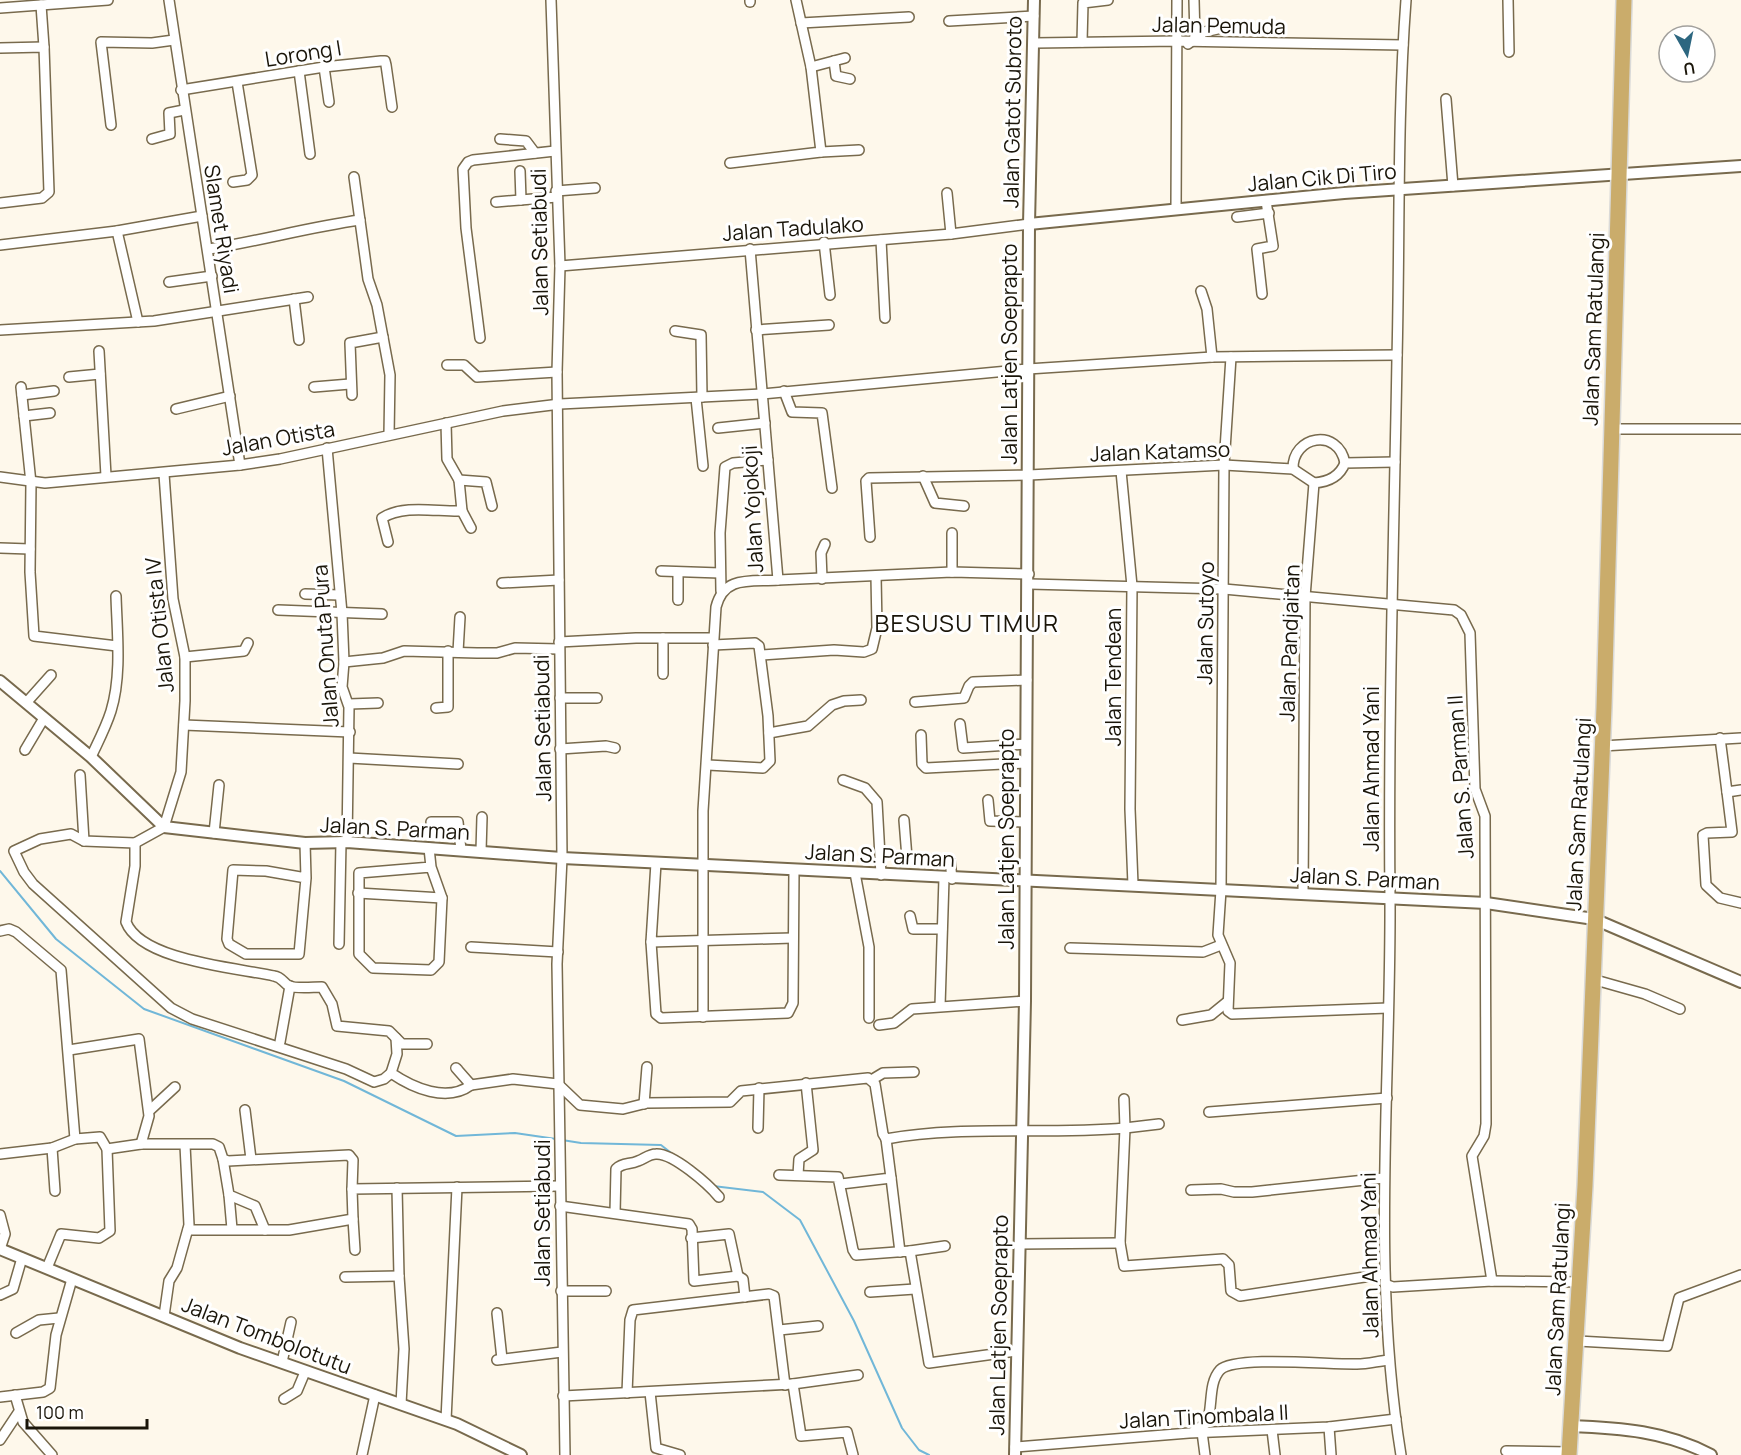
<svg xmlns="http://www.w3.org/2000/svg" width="1741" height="1455" font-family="Manrope,sans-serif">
<rect width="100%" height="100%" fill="#fef8eb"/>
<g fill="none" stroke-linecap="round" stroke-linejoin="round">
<g stroke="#71b7d8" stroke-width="2">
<path d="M0 871 56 939 144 1009 344 1081 456 1136 515 1133 556 1139"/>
<path d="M562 1140 581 1143 661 1145 675 1156"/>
<path d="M713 1186 763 1192 800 1220 854 1321 902 1428 919 1450 929 1455"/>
</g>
<g stroke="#786a4d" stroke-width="12">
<g id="minor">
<path d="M169 0 240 465"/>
<path d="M551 0 560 266 557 372 562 858 557 964 565 1455"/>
<path d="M750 0V2"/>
<path d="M1194 0 1195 38"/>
<path d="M1508 0 1509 52"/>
<path d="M41 5 44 47"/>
<path d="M0 8 108 0"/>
<path d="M949 21 1034 16"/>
<path d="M801 23 909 17"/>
<path d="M1082 42 1083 3 1108 0"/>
<path d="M1035 43 1177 41 1403 45"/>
<path d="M1188 44 1204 32 1222 28"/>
<path d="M0 48 44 47 49 192 42 198 0 203"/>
<path d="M834 61 836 76 850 79"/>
<path d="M324 67 329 102"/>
<path d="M811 67 845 58"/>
<path d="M299 71 310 154"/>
<path d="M181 90 324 67 381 61H385L386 65 392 107"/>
<path d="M1446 99 1453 186"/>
<path d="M111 125 101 42 152 43 174 40"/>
<path d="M152 139 170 134 169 113 184 110"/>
<path d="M500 139 526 141 535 153"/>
<path d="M821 152 859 150"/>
<path d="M730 163 821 152 811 67 796 0"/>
<path d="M520 171 521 200"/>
<path d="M354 177 368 279 377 305 390 375 389 435"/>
<path d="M233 182 247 180 252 175 237 82"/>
<path d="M556 191 595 188"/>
<path d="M947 193 951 234"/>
<path d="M496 202 557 197"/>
<path d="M1176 209 1177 0"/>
<path d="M1237 217 1269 213"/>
<path d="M117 231 138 322"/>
<path d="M881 240 885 318"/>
<path d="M824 242 830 295"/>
<path d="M0 245 117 231 202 216"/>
<path d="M209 249C260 241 309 227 360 220"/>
<path d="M560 266 951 234 1029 224"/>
<path d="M169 282 212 276"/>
<path d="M1201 291 1207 309 1212 357"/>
<path d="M1262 294 1257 249 1273 246 1266 201"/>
<path d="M294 299 299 340"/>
<path d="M0 330 154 321 308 297"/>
<path d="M756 330 829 325"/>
<path d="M675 331 701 335 702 397"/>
<path d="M480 338 466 228 463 169 468 162 473 160 555 151"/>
<path d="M99 351 106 476"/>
<path d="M1231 357 1224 465 1221 890 1218 935 1230 963 1228 1011 1232 1014 1388 1008"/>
<path d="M447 365H464L477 377 557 372"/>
<path d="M69 377 100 374"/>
<path d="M21 387 31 483 30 572 34 636 117 646"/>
<path d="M314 387 350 384"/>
<path d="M784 391 792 412 822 413 832 488"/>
<path d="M22 395 54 391"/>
<path d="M352 395 350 343 383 337"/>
<path d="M696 398 703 466"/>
<path d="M176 409 230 396"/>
<path d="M24 416 50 413"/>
<path d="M446 423 447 459 459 480 486 482 492 506"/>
<path d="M718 428 765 423"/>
<path d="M1612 429H1741"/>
<path d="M327 448 342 613 344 662 342 687 349 707 347 842"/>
<path d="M1293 469C1292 436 1338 427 1345 463"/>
<path d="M1121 471 1132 586 1130 809 1133 885"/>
<path d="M164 474 173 599 185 657V701L181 772 164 827 135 843 84 841 71 834 40 839 14 851 24 872 33 884 171 1008 192 1019 346 1069 374 1082 384 1079 391 1073"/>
<path d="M923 476 935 503 964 506"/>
<path d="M0 477 45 483 240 465 280 459 503 411 560 404 762 394 1028 369 1212 357 1397 355"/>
<path d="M459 480 462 511 471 528"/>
<path d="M870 537 866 481 869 478 1029 475 1224 465 1293 469 1314 483"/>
<path d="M388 542 382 518C404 504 437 512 462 511"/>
<path d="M0 548 30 549"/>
<path d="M661 571 720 573"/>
<path d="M952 572V533"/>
<path d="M678 573V600"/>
<path d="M822 579 821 553 825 544"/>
<path d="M778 580 952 572 1029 574"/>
<path d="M502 583 559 580"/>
<path d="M1029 584 1224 589 1454 610 1461 615 1470 633 1475 789 1485 816 1486 1124 1484 1136 1472 1156 1492 1281"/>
<path d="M721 591 720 533 725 467 733 463 768 460"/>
<path d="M305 594 340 595"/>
<path d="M278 610 382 614"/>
<path d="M559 642 636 638H713"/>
<path d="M458 652 460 617"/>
<path d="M761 655 834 650 864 652 872 649 877 628 876 576"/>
<path d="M185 657 244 651 248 643"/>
<path d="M344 662 383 658 404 651 477 653H497L515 648 559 649"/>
<path d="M663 674V638"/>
<path d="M560 698H597"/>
<path d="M915 702 964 698 969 686 973 682 1027 680"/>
<path d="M26 703 51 675"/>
<path d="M349 704 378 703"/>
<path d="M436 708 448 707V651"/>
<path d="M960 724 963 748 1026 744"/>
<path d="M184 725 350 732"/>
<path d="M769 733 808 726 832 705 844 701 861 700"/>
<path d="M921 735 922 764 926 768 1025 763"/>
<path d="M1720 738 1727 792 1741 790"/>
<path d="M1602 746 1741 738"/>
<path d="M560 749 606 746 615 748"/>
<path d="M25 750 44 718"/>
<path d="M91 757C98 742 106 727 111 711 122 675 117 632 116 596"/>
<path d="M349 758 458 764"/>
<path d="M708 765 763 768 770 761 768 716 759 646 755 643 713 645"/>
<path d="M80 775 84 841"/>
<path d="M843 780 865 788 877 802 881 875"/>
<path d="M1727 792 1732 832 1707 833 1703 835 1706 885 1720 898 1741 903"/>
<path d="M988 800 990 821 1025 822"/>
<path d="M904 820 907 858 950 860 952 879"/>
<path d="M431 822H458L461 850"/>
<path d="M214 833 219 785"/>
<path d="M135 843V866L126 922C141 961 239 968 274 976 282 977 283 983 289 986 297 989 313 987 322 987L332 1004 337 1026 389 1031 402 1044H427"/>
<path d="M305 843 306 878 299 954H246L229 944 227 939 233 870 266 871 306 878"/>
<path d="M429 848 431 867 442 898 439 962 431 970 373 968 359 954V873L431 867"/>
<path d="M481 851 482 817"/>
<path d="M656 863 651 942 793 938"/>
<path d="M855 873 869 947V1018"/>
<path d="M358 893 442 898"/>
<path d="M1303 894 1305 597 1314 483C1328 482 1340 476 1345 463L1395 462"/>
<path d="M910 916 913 929H942"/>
<path d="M0 931 9 929 16 932 61 970 75 1139"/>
<path d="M651 942 656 1014 661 1018 788 1013 793 1003 794 870"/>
<path d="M339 944 341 842"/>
<path d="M471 947 558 952"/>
<path d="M1070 948 1203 952 1221 945"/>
<path d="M1592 979 1645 994 1680 1009"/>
<path d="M940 1006 944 878"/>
<path d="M703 1017V811L716 607C724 575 751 582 778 580L750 249"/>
<path d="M1182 1020 1211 1015 1227 1002"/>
<path d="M879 1025 894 1023 912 1009 1025 1001"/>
<path d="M396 1038 397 1054 391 1073C413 1088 447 1103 471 1085"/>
<path d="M280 1042 290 986"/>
<path d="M69 1050 139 1039 149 1116 141 1144"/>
<path d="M458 1070 456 1068 471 1085 513 1079 558 1084 580 1105 623 1109 647 1103 730 1102 741 1091 868 1078 875 1084 883 1134 886 1139C965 1125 1045 1135 1125 1128L1120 1243 1124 1266 1223 1259 1229 1265 1231 1291 1240 1296 1384 1274"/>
<path d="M873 1079 883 1073 914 1072"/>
<path d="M1124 1099 1125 1128 1159 1124"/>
<path d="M644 1104 647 1067"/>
<path d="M245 1110 251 1159"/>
<path d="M149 1111 175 1087"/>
<path d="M1209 1112 1387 1098"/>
<path d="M758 1128 759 1088"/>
<path d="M52 1148 55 1191"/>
<path d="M107 1149 141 1144H213L219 1147 223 1159 228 1161 349 1155 353 1160 352 1189"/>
<path d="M0 1154 52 1148 75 1139 100 1137 107 1149 110 1231 99 1238 61 1234 47 1268"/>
<path d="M223 1159 229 1195 255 1206 265 1230"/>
<path d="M779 1175 838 1177 853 1250 856 1255 910 1251 929 1363 1016 1351"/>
<path d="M798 1175 799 1159 813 1150 806 1083"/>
<path d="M891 1178 900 1252"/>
<path d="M841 1184 891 1178 886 1139"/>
<path d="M397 1188 399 1276 404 1349 401 1404"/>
<path d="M1191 1190 1221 1189 1234 1192H1252L1384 1178"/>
<path d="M229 1195 232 1229"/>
<path d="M560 1206 689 1224 692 1229 694 1281 738 1276 743 1279 745 1297"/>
<path d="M615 1213 616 1169C623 1162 629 1165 638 1161 644 1159 649 1154 656 1154 673 1153 708 1184 719 1197"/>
<path d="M0 1215 5 1234 0 1249"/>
<path d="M353 1219 355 1250"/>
<path d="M188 1230H289L353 1219 352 1189 559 1186"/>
<path d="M691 1238 729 1234 738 1276"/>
<path d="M1019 1244 1120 1243"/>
<path d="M910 1251 945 1246"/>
<path d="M345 1277 399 1276"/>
<path d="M1385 1284 1393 1287 1492 1281 1580 1282"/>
<path d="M561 1291H606"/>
<path d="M870 1292 915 1289"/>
<path d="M0 1295 13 1289 22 1258"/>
<path d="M497 1313 502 1359"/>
<path d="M164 1316 169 1281 177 1268 189 1225 185 1145"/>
<path d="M779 1330 818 1326"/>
<path d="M16 1333 39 1320 59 1318"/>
<path d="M1578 1341 1667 1346 1679 1298 1741 1275"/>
<path d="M497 1360 562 1352"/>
<path d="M282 1362 291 1322"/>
<path d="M793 1384 858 1375"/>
<path d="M650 1392 656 1448 680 1455"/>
<path d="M627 1393 630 1320 633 1310 769 1294 774 1296 785 1385"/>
<path d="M15 1395 23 1422 52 1455"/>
<path d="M563 1396 793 1384 801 1436 847 1432 853 1455"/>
<path d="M0 1397 43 1392 50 1388 56 1335 72 1279"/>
<path d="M284 1399 297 1391 305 1372"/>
<path d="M446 1420 457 1187"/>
<path d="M1329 1427 1331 1455"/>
<path d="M1272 1430 1275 1455"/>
<path d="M1194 1431 1207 1423C1213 1407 1208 1383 1220 1370 1235 1355 1332 1365 1357 1364 1368 1364 1378 1361 1389 1360"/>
<path d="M1202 1432 1205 1455"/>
<path d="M0 1440 18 1413"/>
<path d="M1015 1447 1189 1433 1329 1427 1396 1419"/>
<path d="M1506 1451 1570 1452"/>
<path d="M362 1455 375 1395"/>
<path d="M1401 1455C1371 1271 1391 1085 1390 900 1388 719 1394 539 1397 358 1400 239 1397 119 1406 0"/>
</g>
</g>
<g stroke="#786a4d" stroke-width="14">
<g id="tertiary">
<path d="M1029 224 1344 193 1741 166"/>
<path d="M0 681 91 757 164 827 305 843 347 842 562 858 1486 903 1594 919 1741 982"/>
<path d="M0 1249 240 1348 457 1424 521 1455"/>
<path d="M1570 1426C1621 1428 1666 1431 1711 1455"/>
<path d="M1015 1455 1025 1001 1029 224 1034 0"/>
</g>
</g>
<g stroke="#dadad8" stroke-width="18">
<path id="trunk" d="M1569 1455 1585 1186 1604 707 1624 0"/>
</g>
<use href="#minor" stroke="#fff" stroke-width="9"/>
<use href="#tertiary" stroke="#fff" stroke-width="10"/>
<use href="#trunk" stroke="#caac6b" stroke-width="15"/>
</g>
<g text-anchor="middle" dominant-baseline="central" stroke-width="6" stroke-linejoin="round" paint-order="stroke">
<g font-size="21" fill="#1a1509" stroke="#fff">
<text transform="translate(1219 25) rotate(1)">Jalan Pemuda</text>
<text transform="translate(303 53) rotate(-9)">Lorong I</text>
<text transform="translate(1012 112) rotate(-89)">Jalan Gatot Subroto</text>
<text transform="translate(1322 177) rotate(-5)">Jalan Cik Di Tiro</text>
<text transform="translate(793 228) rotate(-4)">Jalan Tadulako</text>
<text transform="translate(222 229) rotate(81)">Slamet Riyadi</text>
<text transform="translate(539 242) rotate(-91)">Jalan Setiabudi</text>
<text transform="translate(1593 329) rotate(-88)">Jalan Sam Ratulangi</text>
<text transform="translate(1009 354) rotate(-90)">Jalan Latjen Soeprapto</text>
<text transform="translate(278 438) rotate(-10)">Jalan Otista</text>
<text transform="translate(1160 451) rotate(-2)">Jalan Katamso</text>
<text transform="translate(752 509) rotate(-93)">Jalan Yojokoji</text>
<text transform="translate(1205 623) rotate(-89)">Jalan Sutoyo</text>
<text transform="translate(159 625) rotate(-96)">Jalan Otista IV</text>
<text transform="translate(1289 643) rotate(-88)">Jalan Pandjaitan</text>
<text transform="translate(325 646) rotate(-94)">Jalan Onuta Pura</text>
<text transform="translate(1113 677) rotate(-90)">Jalan Tendean</text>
<text transform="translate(542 728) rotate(-91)">Jalan Setiabudi</text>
<text transform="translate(1371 769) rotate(-90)">Jalan Ahmad Yani</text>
<text transform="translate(1460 777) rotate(-94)">Jalan S. Parman II</text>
<text transform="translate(1578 814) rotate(-87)">Jalan Sam Ratulangi</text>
<text transform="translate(395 828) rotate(3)">Jalan S. Parman</text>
<text transform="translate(1006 839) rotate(-90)">Jalan Latjen Soeprapto</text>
<text transform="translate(880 855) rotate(3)">Jalan S. Parman</text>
<text transform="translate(1365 878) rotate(3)">Jalan S. Parman</text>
<text transform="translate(542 1213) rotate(-90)">Jalan Setiabudi</text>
<text transform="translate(1369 1255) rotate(-91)">Jalan Ahmad Yani</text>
<text transform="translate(1557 1299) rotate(-87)">Jalan Sam Ratulangi</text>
<text transform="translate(998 1325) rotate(-89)">Jalan Latjen Soeprapto</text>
<text transform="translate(267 1335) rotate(21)">Jalan Tombolotutu</text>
<text transform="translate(1204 1416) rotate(-3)">Jalan Tinombala II</text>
</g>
<g font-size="24" letter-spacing="1.5" fill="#1a1509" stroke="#fff">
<text x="967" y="622">BESUSU TIMUR</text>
</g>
</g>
<g transform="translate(1687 54) rotate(171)"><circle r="28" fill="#ffffff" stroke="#a3a19d" stroke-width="1.5"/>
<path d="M0-4.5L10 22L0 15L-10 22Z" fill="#2d6780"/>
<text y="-9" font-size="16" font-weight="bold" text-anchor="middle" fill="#1a1509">U</text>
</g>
<path d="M27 1419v9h120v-9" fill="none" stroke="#1a1509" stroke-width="3"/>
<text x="36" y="1419" font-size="18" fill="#1a1509" stroke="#ffffff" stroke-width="4.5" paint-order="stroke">100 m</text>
</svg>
